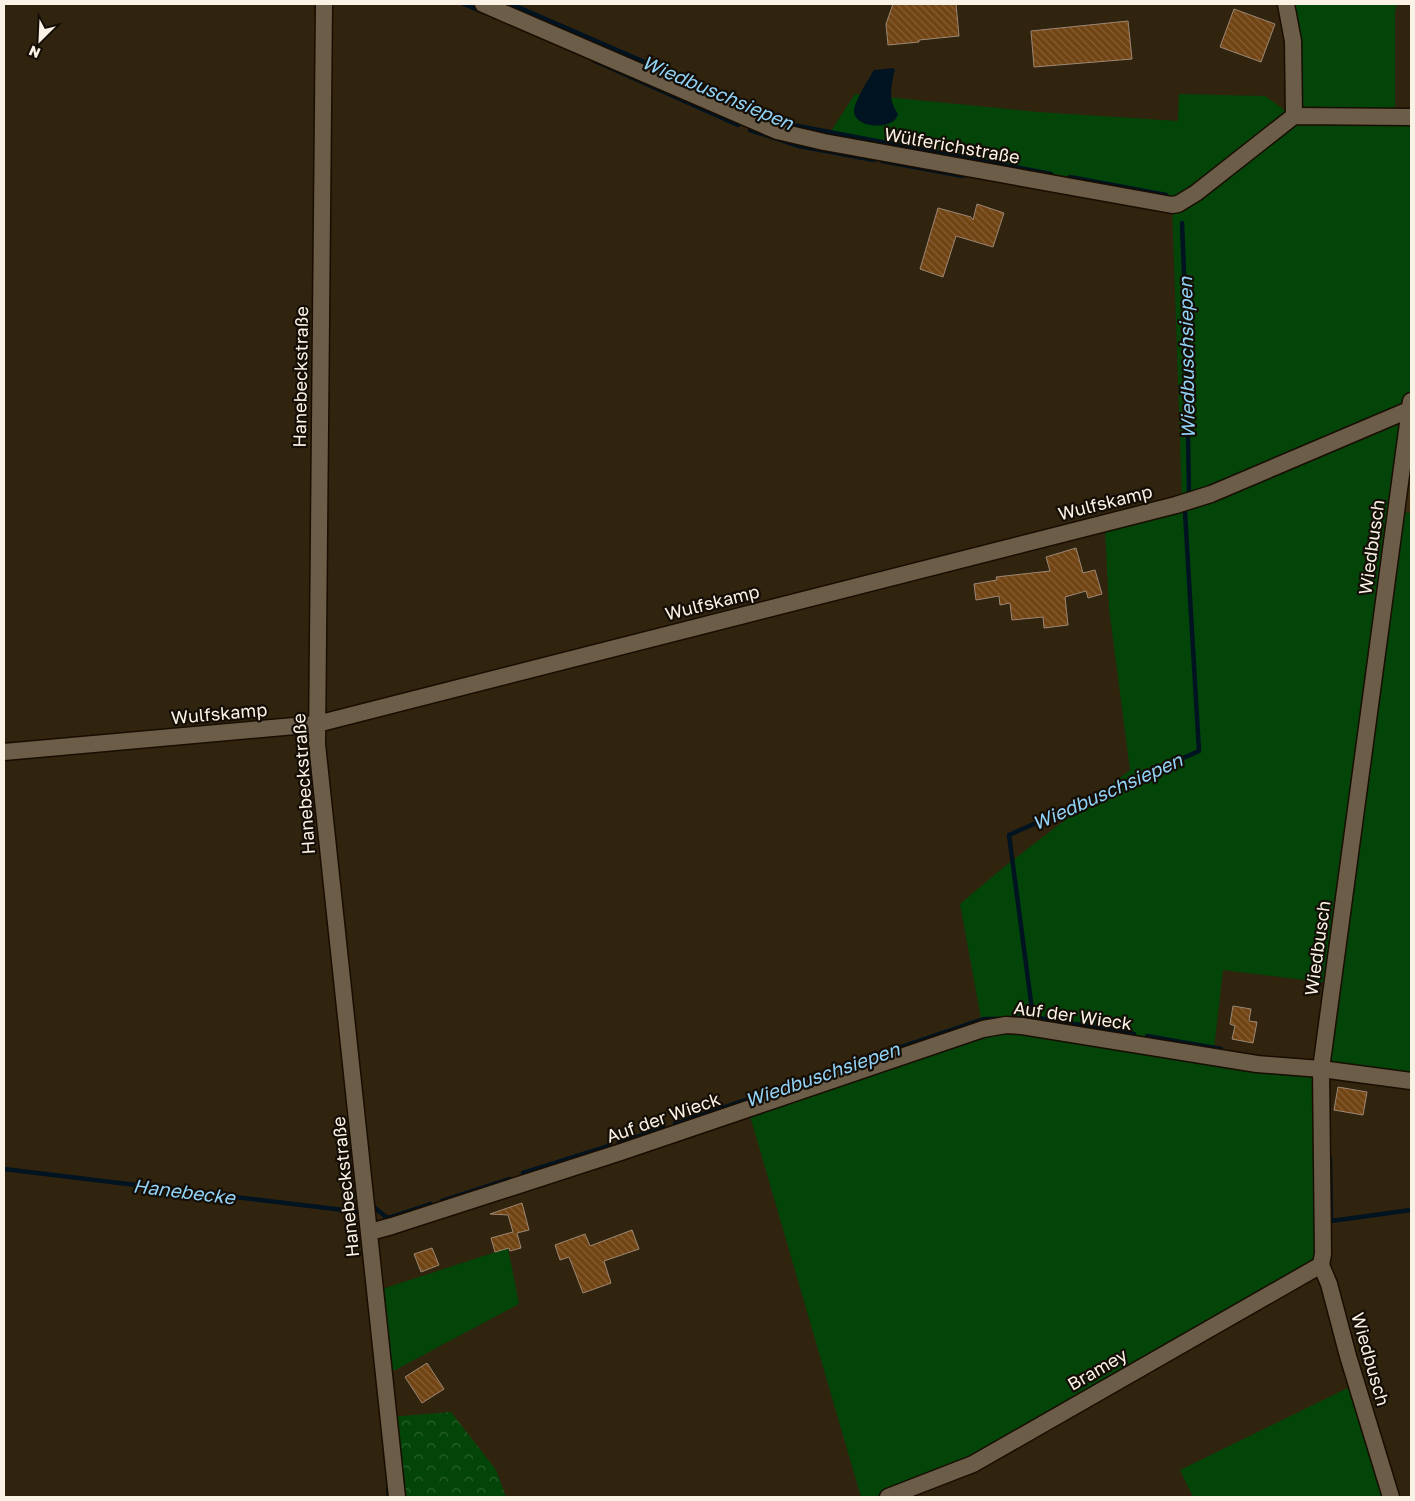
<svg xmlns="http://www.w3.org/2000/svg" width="1415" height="1501" font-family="'Golos Text',sans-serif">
<defs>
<pattern id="forest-crowns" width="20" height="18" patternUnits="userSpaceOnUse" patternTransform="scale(1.25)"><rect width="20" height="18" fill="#034509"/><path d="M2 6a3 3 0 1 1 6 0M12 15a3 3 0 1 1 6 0" fill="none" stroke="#29602d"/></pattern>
<pattern id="building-back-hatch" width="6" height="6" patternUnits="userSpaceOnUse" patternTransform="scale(1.25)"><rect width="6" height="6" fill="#714413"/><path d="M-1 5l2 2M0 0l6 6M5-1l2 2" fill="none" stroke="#865f35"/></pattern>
</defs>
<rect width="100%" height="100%" fill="#30240f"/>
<path fill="#3c2c10" d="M1411 430V512L1396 511Z"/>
<g fill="#034509" fill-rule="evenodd">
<path d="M1286 4H1397L1395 12V125L1411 126V398L1396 511 1411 513V1081L1321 1069V1265L973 1464 888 1497H861L748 1109 983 1029 960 904 1004 867 1130 770 1109 608 1105 528 1182 498 1172 205 824 142 855 94 1038 112 1178 121 1179 94 1265 96 1293 116ZM1223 970 1330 983 1320 1069 1213 1057Z"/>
<path d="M508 1248 519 1304 384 1376 376 1291Z"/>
<path d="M1356 1384 1393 1497H1193L1180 1470Z"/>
</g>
<path fill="url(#forest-crowns)" d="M451 1412 496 1470 506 1497H397L389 1417Z"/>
<path fill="#001321" d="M894 68 895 71 894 73C891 90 888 99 898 114 894 132 851 128 854 109 857 97 868 80 874 70Z"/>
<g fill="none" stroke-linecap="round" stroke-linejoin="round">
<g stroke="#001321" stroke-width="4.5">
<path d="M464 4 483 12"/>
<path d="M511 4 787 124 1051 174"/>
<path d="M595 61 738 125"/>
<path d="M750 130 799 146 874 160"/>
<path d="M882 161 963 176"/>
<path d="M1070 177 1166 195"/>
<path d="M1182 223 1186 323 1189 492"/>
<path d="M1033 1017 1009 835 1199 751 1185 512"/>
<path d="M1017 1018 1033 1017 1134 1034"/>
<path d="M1147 1036 1221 1049"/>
<path d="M675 1124 984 1019H999"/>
<path d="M619 1143 664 1128"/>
<path d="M1330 1158 1331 1221 1411 1210"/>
<path d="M4 1169 360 1212V1216"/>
<path d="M523 1173 609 1146"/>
<path d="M442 1201 510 1179"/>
<path d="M375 1208 386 1217 389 1218 431 1204"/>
<path d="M388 1488 389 1497"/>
</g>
</g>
<g fill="url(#building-back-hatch)" stroke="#9d8774">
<path d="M893 4H956L959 36 919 40V42L888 45 886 24Z"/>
<path d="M1234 9 1275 24 1261 62 1220 47Z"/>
<path d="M1128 21 1132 59 1034 67 1031 31Z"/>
<path d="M977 204 1004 213 993 247 956 236 943 277 920 269 938 208 971 217 973 220Z"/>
<path d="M1076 548 1083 573 1095 570 1102 594 1088 598 1086 591 1065 597 1068 625 1044 628 1043 617 1012 620 1010 603 1000 605 999 596 976 600 974 584 997 580 996 577 1050 571 1046 557Z"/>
<path d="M1233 1006 1251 1009 1249 1021 1257 1022 1253 1043 1232 1039 1235 1026 1230 1024Z"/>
<path d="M1338 1087 1367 1092 1363 1115 1334 1110Z"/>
<path d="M522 1203 529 1230 517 1233 521 1248 510 1251 509 1248 495 1252 491 1238 513 1232 508 1215 490 1214Z"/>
<path d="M632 1230 639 1249 604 1261 611 1283 583 1293 569 1257 560 1260 555 1245 585 1234 590 1246Z"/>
<path d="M432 1248 439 1265 421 1272 414 1254Z"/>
<path d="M427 1363 444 1389 422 1403 405 1377Z"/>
</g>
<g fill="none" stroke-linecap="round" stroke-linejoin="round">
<g stroke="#180d00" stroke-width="19">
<g id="street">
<path d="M324 4 317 744 397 1497"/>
<path d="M483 4 777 131 824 142 1172 205 1178 204 1196 193 1294 116 1411 117"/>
<path d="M1286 4 1293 41 1294 116"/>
<path d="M4 752 317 724 1176 505 1211 494 1411 409"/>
<path d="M370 1232 392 1226 621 1152 983 1029 1006 1025 1022 1026 1257 1064 1321 1069 1411 1081"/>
<path d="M888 1497 973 1464 1321 1265"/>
<path d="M1391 1497 1348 1356 1329 1284 1321 1265 1323 1254 1321 1069 1411 401"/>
</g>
</g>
<use href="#street" stroke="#6b5d47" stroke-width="16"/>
</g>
<g text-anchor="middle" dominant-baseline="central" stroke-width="4.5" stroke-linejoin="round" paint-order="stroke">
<g font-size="18" fill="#faf2e5" stroke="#140e06">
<text transform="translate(952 145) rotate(10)">Wülferichstraße</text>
<text transform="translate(300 377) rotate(-89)">Hanebeckstraße</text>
<text transform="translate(1105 502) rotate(-14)">Wulfskamp</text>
<text transform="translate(1371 547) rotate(-82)">Wiedbusch</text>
<text transform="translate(712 602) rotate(-14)">Wulfskamp</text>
<text transform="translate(219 713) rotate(-5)">Wulfskamp</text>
<text transform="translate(303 784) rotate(-94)">Hanebeckstraße</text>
<text transform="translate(1317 948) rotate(-82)">Wiedbusch</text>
<text transform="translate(1073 1015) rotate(8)">Auf der Wieck</text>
<text transform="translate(663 1117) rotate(-19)">Auf der Wieck</text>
<text transform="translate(345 1187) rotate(-96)">Hanebeckstraße</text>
<text transform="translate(1371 1359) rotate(74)">Wiedbusch</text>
<text transform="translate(1097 1369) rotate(-30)">Bramey</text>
</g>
<g font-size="19" font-style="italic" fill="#92d3f8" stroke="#140e06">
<text transform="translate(718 92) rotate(23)">Wiedbuschsiepen</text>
<text transform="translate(1186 358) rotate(-91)">Wiedbuschsiepen</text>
<text transform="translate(1107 791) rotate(-24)">Wiedbuschsiepen</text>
<text transform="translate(822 1074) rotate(-19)">Wiedbuschsiepen</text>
<text transform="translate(184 1191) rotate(7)">Hanebecke</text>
</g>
</g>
<rect width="1415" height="1501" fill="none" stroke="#faf2e5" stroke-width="10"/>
<g transform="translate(40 40) rotate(204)" stroke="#140e06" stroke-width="4" paint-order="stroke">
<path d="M0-4L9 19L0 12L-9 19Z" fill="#faf2e5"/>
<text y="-8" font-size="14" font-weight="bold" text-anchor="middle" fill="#faf2e5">N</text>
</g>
</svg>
